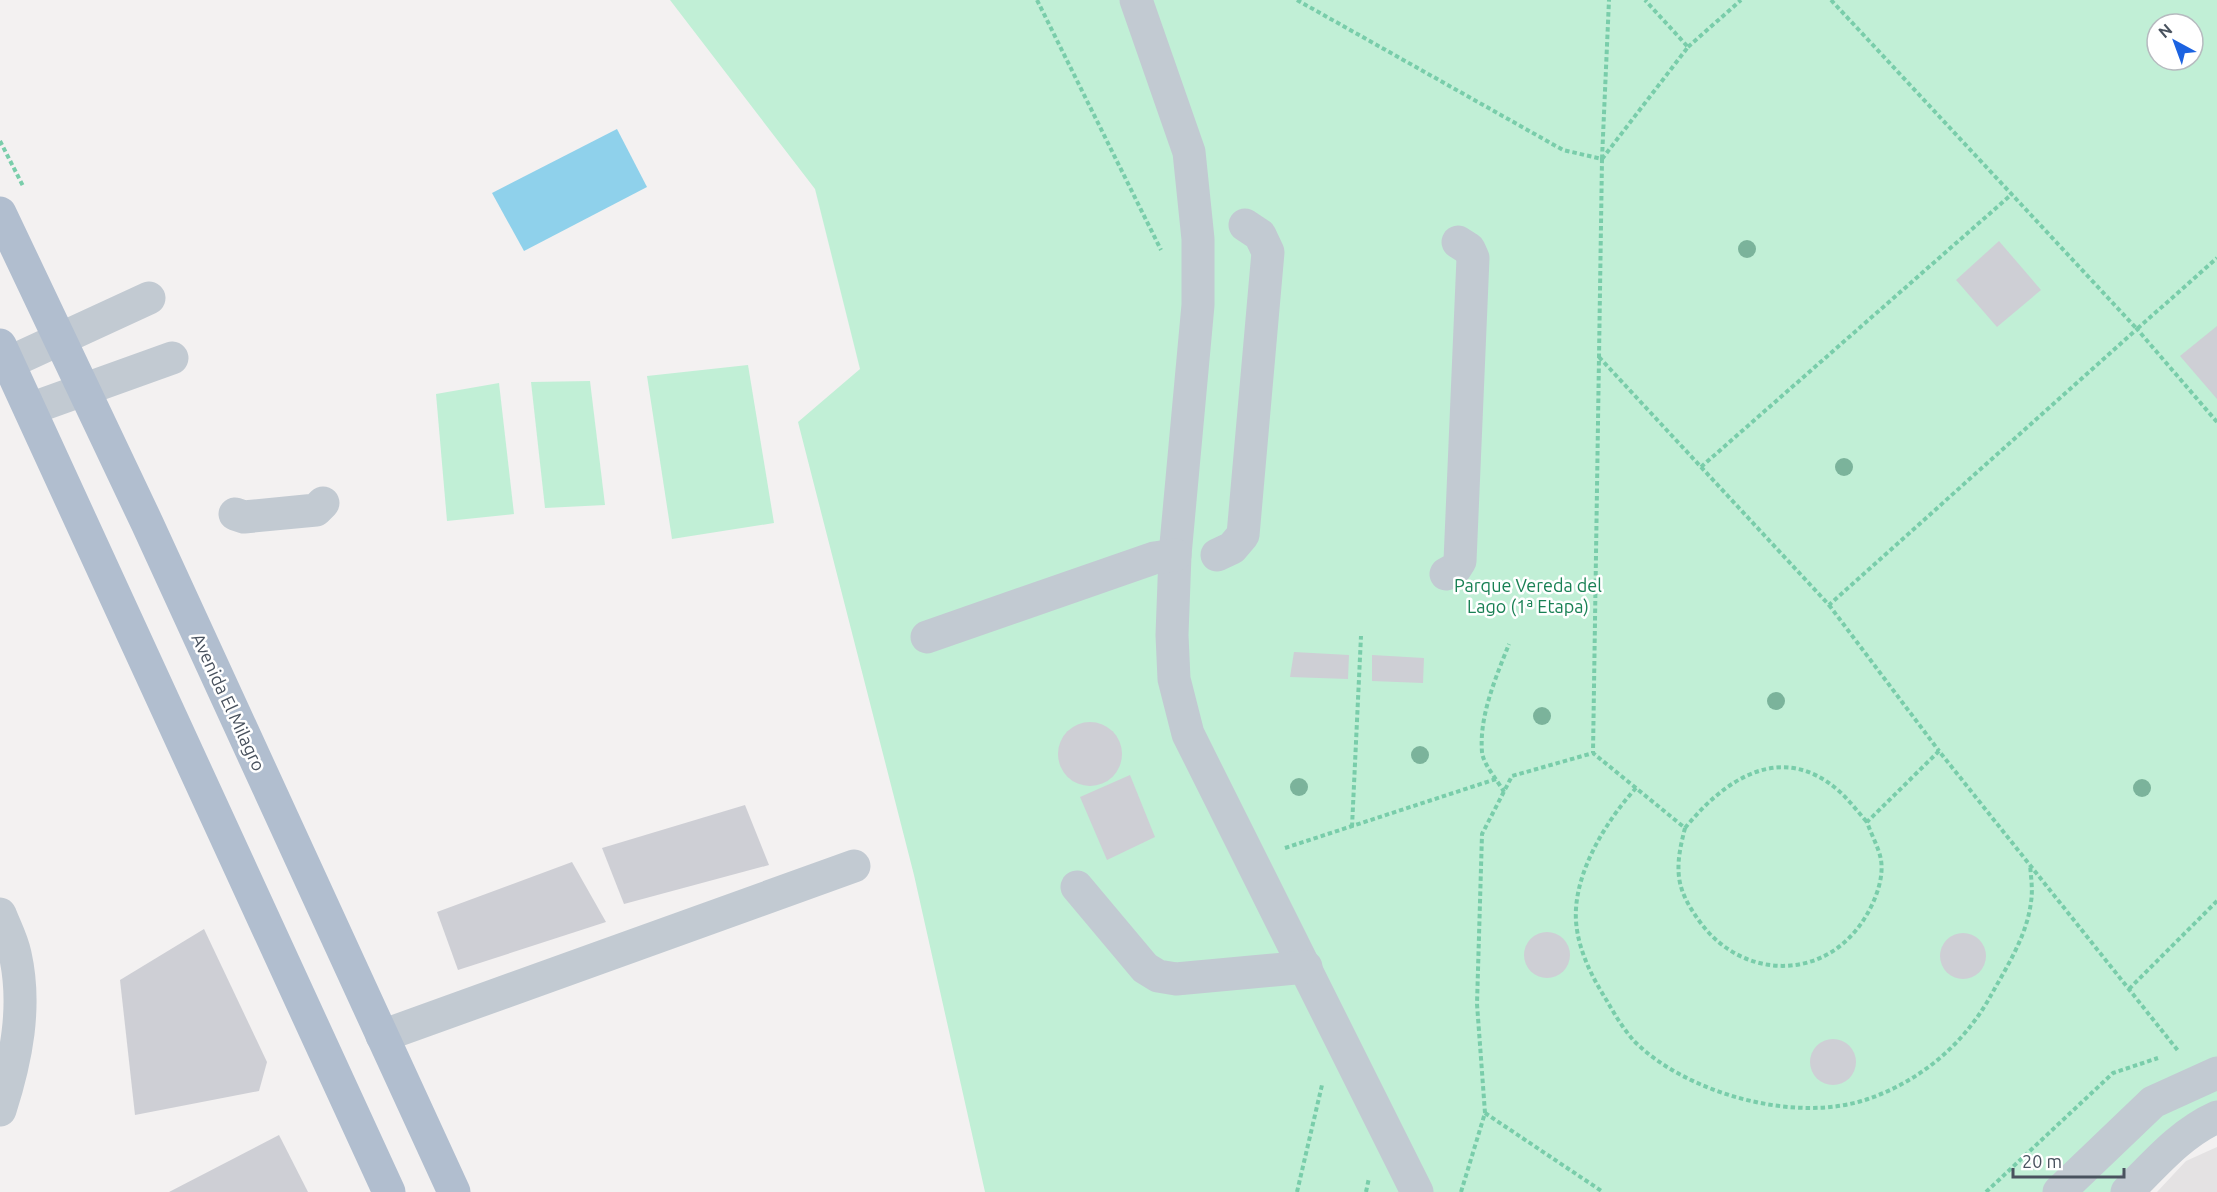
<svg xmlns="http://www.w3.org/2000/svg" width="2217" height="1192" font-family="Ubuntu,sans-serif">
<rect width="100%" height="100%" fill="#f3f1f1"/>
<path fill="#e4e2e3" d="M2217 1147V1192H2157L2186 1161Z"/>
<g fill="#c1efd6" fill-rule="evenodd">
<path d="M670 0H2217V1135L2184 1150 2144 1192H985L914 875 798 422 860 369 815 189ZM2157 24H2193V60H2157Z"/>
<path d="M748 365 774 523 672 539 647 376Z"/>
<path d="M590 381 605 505 545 508 531 382Z"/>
<path d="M499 383 514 514 447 521 436 394Z"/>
</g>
<path fill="#8fd1eb" d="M617 129 647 187 524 251 492 193Z"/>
<g fill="#cecfd5">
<path d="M1999 241 2041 290 1997 327 1956 280Z"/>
<path d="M2217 326V399L2180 356Z"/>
<path d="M1294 652 1349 655 1348 679 1290 677Z"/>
<path d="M1372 655 1424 658 1423 683 1372 681Z"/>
<circle cx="1090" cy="754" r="32"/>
<path d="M1130 775 1155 837 1107 860 1080 797Z"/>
<path d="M745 805 769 865 624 904 602 848Z"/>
<path d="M572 862 606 922 458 970 437 912Z"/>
<path d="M204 929 267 1062 259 1091 135 1115 120 980Z"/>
<circle cx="1547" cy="955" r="23"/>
<circle cx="1963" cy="956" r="23"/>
<circle cx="1833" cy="1062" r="23"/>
<path d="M279 1135 308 1192H169Z"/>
</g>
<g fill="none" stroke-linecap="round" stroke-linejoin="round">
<g stroke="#79cdaa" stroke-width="4" stroke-dasharray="4.5 3" stroke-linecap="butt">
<path d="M1037 0 1161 250"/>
<path d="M1297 0 1563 150 1602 159 1593 753"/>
<path d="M1831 0 2137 329 2217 258"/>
<path d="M1688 47 1741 0"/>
<path d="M0 141 23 186"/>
<path d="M1602 159 1688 47 1645 0"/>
<path d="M1602 159 1609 0"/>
<path d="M1599 357 1829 605 2137 329 2217 422"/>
<path d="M1701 467 2012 194"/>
<path d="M1829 605 1939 751"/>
<path d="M1636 788C1606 821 1573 874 1576 921 1578 950 1592 977 1607 1001 1615 1015 1624 1030 1635 1042 1688 1094 1796 1124 1868 1099 1920 1081 1963 1045 1990 997 2006 968 2027 936 2031 902 2033 890 2031 877 2030 865"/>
<path d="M1504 792C1498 781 1483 764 1482 752 1479 716 1496 677 1509 644"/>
<path d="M1352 827 1361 636"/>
<path d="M1685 828C1724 780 1781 740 1839 791 1849 800 1858 812 1867 822"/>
<path d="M1285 848 1496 779"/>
<path d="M2129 989 2217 901"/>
<path d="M1485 1113 1603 1192"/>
<path d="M1297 1192 1322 1085"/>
<path d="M1366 1192 1369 1178"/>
<path d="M1461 1192 1485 1113 1477 1004 1482 834 1512 776 1593 753 1685 828C1681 844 1677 860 1679 877 1681 894 1690 908 1700 922 1743 981 1827 982 1866 916 1875 901 1884 879 1881 860 1879 848 1871 834 1867 822L1939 751 2179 1052"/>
<path d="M1986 1192 2113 1073 2158 1058"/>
</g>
<g stroke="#c2cad2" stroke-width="33">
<path d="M1136 0 1189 152 1198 239V305L1175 555 1172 635 1174 679 1188 734 1417 1192"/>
<path d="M0 363H8L149 298"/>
<path d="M30 409 172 358"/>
<path d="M235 514 244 517 316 510 323 503"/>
<path d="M1217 555 1232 548 1243 535 1268 252 1260 235 1245 225"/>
<path d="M1446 574 1455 569 1460 561 1473 258 1469 249 1458 242"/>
<path d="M927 637 1154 558 1175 555"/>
<path d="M1077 887 1145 968 1158 976 1176 979 1306 967"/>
<path d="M0 914C5 927 12 940 15 954 27 1007 16 1060 0 1110"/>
<path d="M382 1036 854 866"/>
<path d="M2059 1192 2153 1102 2217 1073"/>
<path d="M2127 1192C2155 1164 2181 1133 2217 1117"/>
</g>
<g stroke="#b1becf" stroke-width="33">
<path d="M0 213 147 523 454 1192"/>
<path d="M0 345 389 1192"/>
</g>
</g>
<g fill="#7bb39b">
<circle cx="1747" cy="249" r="9"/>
<circle cx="1844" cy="467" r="9"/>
<circle cx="1776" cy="701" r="9"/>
<circle cx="1542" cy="716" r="9"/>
<circle cx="1420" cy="755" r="9"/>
<circle cx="1299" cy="787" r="9"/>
<circle cx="2142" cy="788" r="9"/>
</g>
<g text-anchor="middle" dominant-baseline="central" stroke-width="5" stroke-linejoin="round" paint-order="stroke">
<g font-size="18" fill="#198054" stroke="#fff">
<text x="1528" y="585">Parque Vereda del<tspan x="1528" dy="21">Lago (1ª Etapa)</tspan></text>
</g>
<g font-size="18" fill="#49525e" stroke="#fff">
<text transform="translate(229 702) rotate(65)">Avenida El Milagro</text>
</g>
</g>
<g transform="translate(2175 42) rotate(319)"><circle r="28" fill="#ffffff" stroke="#b6babf" stroke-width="1.5"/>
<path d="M0-4.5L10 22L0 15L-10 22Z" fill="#1c63e1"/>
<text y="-9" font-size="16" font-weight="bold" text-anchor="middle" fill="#49525e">N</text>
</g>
<path d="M2013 1168v9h111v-9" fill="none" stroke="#49525e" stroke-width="3"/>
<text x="2022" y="1168" font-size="18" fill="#49525e" stroke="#ffffff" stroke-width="4.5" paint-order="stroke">20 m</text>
</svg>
